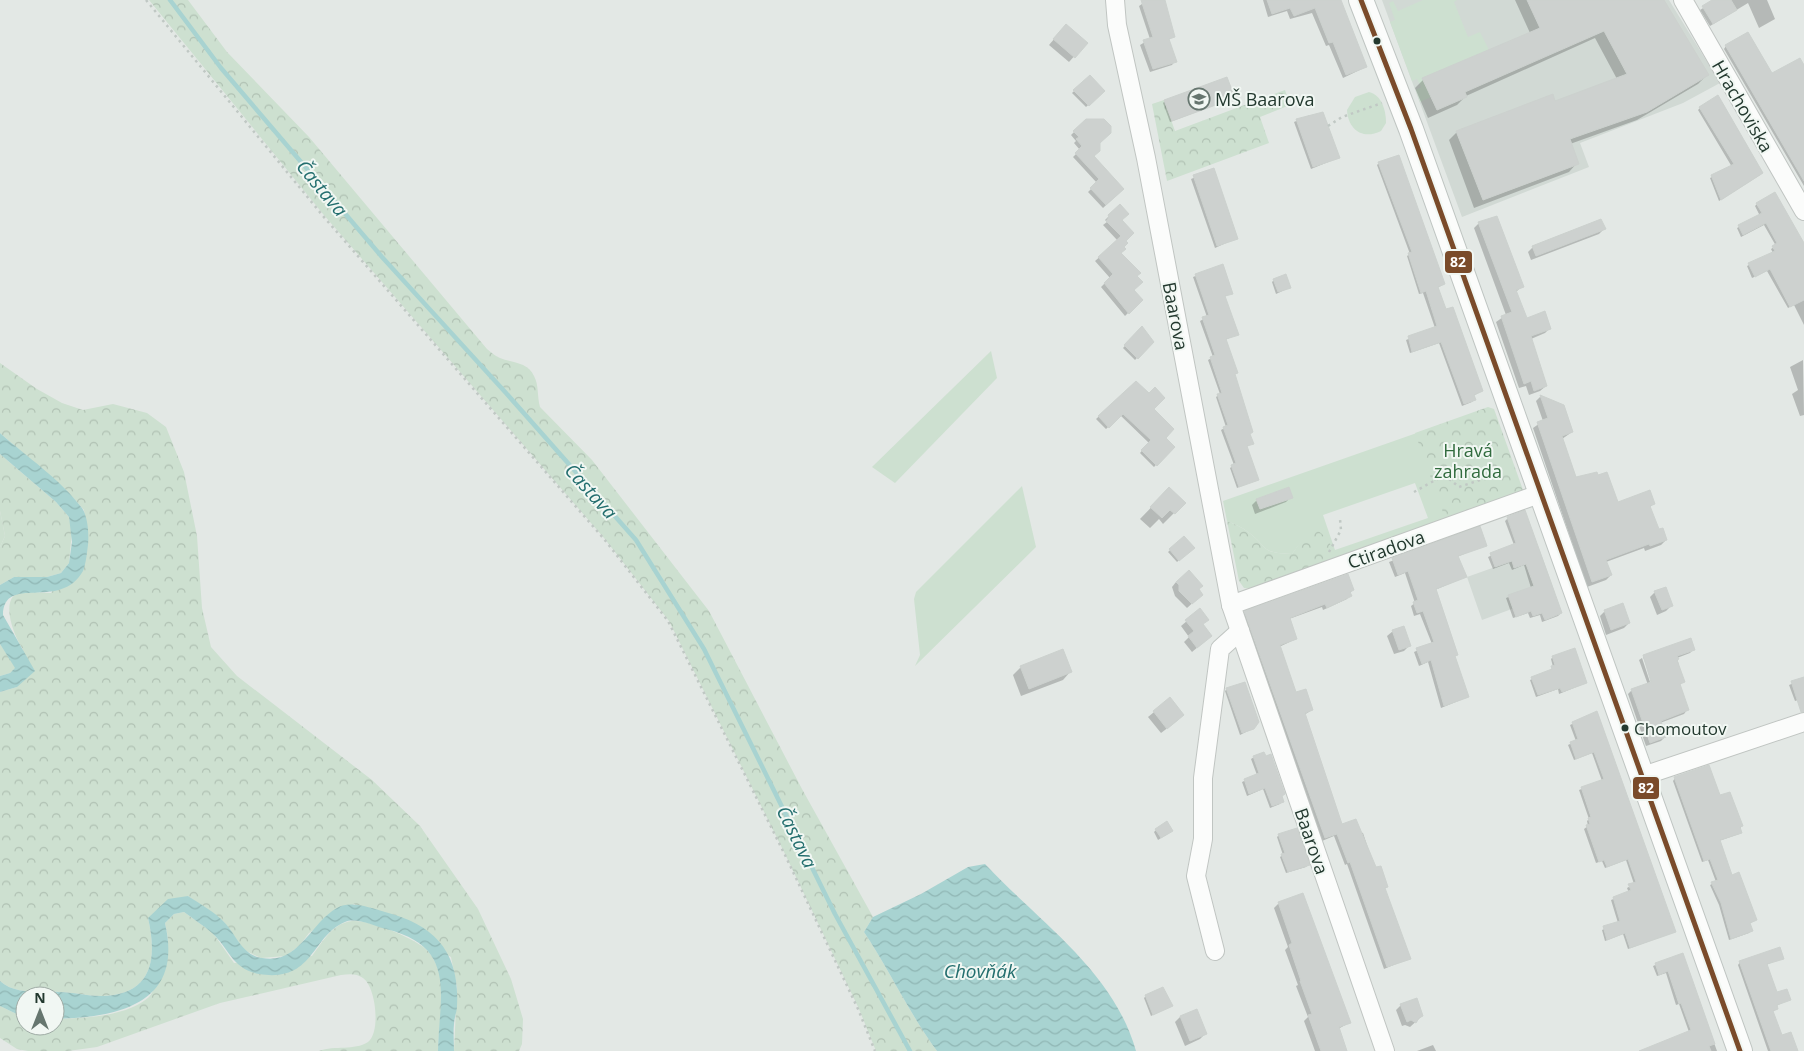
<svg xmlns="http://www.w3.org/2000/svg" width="1804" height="1051" font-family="'Open Sans',sans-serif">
<defs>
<pattern id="forest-crowns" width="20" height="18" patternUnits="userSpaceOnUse" patternTransform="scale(1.25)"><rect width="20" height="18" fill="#cde0d0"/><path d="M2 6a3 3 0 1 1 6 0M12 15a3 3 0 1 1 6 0" fill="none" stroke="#b0c1b3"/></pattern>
<pattern id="water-waves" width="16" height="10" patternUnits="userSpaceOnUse" patternTransform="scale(1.25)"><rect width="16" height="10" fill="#a8d3d1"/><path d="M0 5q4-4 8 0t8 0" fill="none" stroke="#90b6b4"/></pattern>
</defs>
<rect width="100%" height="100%" fill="#e3e8e5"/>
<g fill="#d1d9d4">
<path d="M1382 0H1669L1720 83 1683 103 1580 143 1589 167 1462 217Z"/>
<path d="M1540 551 1555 593 1482 620 1467 577Z"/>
</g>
<g fill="#cde0d0" fill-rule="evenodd">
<path d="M1423 0H1457L1454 2 1468 37 1480 32 1489 50 1423 78 1431 97 1420 102 1416 90 1421 87 1417 79 1412 81 1390 22 1395 20 1389 3 1393 1 1398 11Z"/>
<path d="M1369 92C1382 95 1386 111 1386 123L1381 131C1363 140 1348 130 1347 110L1355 97Z"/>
<path d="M991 351 997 378 895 483 872 467Z"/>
<path d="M1488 408 1520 493 1335 561 1307 534 1292 554C1259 553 1270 548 1248 532 1242 527 1234 524 1227 521L1223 501ZM1415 483 1428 518 1335 550 1323 515Z"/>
<path d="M1022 486 1036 547 915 666 920 655 914 599 916 592Z"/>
<path d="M0 511 5 536 0 547Z"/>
</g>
<g fill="url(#forest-crowns)">
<path d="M149 0H188L227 52 309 137 487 349C491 352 495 356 500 358 512 363 528 362 534 376 539 385 537 396 540 407L592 460 709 611 802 789 873 917 864 932C890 971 909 1013 937 1051H876L859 1009 785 854 669 621 604 538 323 214Z"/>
<path d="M1285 90 1290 105 1260 117 1269 143 1167 181 1152 104 1164 100 1175 131Z"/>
<path d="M0 363 37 389 62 403 83 410 113 404 147 413 166 427 184 472 197 536 202 608 211 647 237 676 372 780 420 826 478 909 511 979 523 1019 522 1044 519 1051H454L457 987 451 957 354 904 309 933 300 945 286 956 261 958 244 950 224 922 188 896 148 918C158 961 151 995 101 996 87 996 73 992 59 992 40 991 15 995 0 981V692L17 687 23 649C13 636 0 598 19 593 29 591 40 593 51 593L88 543 84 510 67 491 0 433Z"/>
<path d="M1488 407 1494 409 1523 490 1445 518 1415 433Z"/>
<path d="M0 454 56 502 69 517 72 531 69 563 61 573 47 577H14L0 585V547L5 536 0 511Z"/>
<path d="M1227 521C1234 524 1242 527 1248 532 1270 548 1259 553 1292 554L1306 534 1316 530C1327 535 1334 548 1335 561L1255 589 1244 588 1239 581Z"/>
<path d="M0 644 16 668 10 673 0 676Z"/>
<path d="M184 912 213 933 234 963 312 956C321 944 331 926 347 922 363 916 408 936 422 946 428 950 433 957 436 964 448 987 438 1025 438 1051H319C335 1045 354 1051 368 1042 381 1032 376 987 363 978 356 973 349 974 341 975L220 1003 97 1047 68 1051H28L17 1049 0 1038V1006L25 1018V1026H55V1019C84 1018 126 1017 149 997 154 992 157 979 160 972 169 953 170 944 165 923L174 914Z"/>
</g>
<g fill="url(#water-waves)">
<path d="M0 433C27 457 60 479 82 508 88 517 89 534 88 545 87 552 86 564 83 571 60 612 4 573 3 615L35 671 17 687 0 692V676L10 673 15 668 0 644V585L14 577H47L61 573 69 563 72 542 69 517 56 502 0 454Z"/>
<path d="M985 864C1039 922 1113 970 1136 1051H937C909 1013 890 971 864 932L873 917 921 894 968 867Z"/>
<path d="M188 896C200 904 215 912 225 923 237 936 242 955 262 958 299 965 310 923 337 908 351 900 370 908 385 912 435 925 460 952 457 1006 457 1012 454 1018 454 1024 453 1033 454 1042 454 1051H438C439 995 458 947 386 929 374 926 356 917 345 922 311 936 314 983 259 974 232 969 229 948 212 933 203 925 193 919 184 912L174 914 165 923C184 1004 119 1017 55 1019V996H25V1018L0 1006V981C15 995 40 991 59 992 73 992 87 996 101 996 151 995 158 961 148 918L168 899Z"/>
</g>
<g fill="#0003">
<path d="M1148 0H1164L1174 36 1168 40 1175 61 1172 65 1150 72 1140 45 1150 39 1139 6Z"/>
<path d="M1263 0H1339L1366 67 1343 78 1329 45 1326 46 1312 13 1290 19 1287 11 1268 17Z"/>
<path d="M1515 0H1662L1707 75 1698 84 1637 120 1570 144 1577 163 1569 172 1474 208 1449 140 1457 132 1555 102 1617 79 1595 38 1466 96 1457 105 1428 118 1415 88 1423 80 1530 33Z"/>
<path d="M1716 0H1767L1775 19 1759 28 1748 3 1710 26 1700 10Z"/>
<path d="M1061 31 1086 43 1069 62 1049 45Z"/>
<path d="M1726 46 1771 74 1804 72V186L1724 49Z"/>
<path d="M1090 76 1103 91 1086 107 1072 93Z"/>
<path d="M1233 98 1170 122 1163 103 1165 101Z"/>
<path d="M1700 108 1760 175 1719 201 1710 178 1732 167 1698 110Z"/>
<path d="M1310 115 1338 158 1311 169 1294 122Z"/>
<path d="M1086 120 1092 156 1123 189 1103 208 1088 192 1097 183 1073 157 1080 150 1074 143 1076 141 1071 135Z"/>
<path d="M1379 163 1444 284 1437 288 1445 311 1482 391 1473 396 1474 400 1472 402 1462 406 1439 343 1410 353 1406 340 1435 328 1423 293 1419 294 1407 256 1410 254 1377 165Z"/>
<path d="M1213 170 1237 238 1215 248 1191 179Z"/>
<path d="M1757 204 1804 245V325L1794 305 1788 308 1767 271 1752 278 1747 266 1773 253 1771 249 1776 246 1764 225 1741 237 1737 228 1760 216 1755 206Z"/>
<path d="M1120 205 1124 241 1120 253 1136 276 1132 291 1141 300 1125 316 1101 287 1110 278 1095 261 1118 241 1103 225 1107 222 1105 220Z"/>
<path d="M1479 223 1522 286 1516 292 1526 319 1550 328 1545 333 1531 339 1546 386 1540 391 1529 395 1526 386 1519 388 1496 322 1506 315 1474 228Z"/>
<path d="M1604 229 1599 234 1531 260 1528 252 1533 247Z"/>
<path d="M1222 266 1231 293 1224 297 1238 334 1225 340 1237 372 1234 375 1252 443 1246 447 1258 479 1237 488 1230 468 1234 465 1221 430 1226 427 1216 397 1220 394 1208 360 1213 357 1200 321 1207 317 1193 277Z"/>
<path d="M1274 280 1289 288 1276 294 1272 282Z"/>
<path d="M1142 328 1152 342 1135 360 1123 348Z"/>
<path d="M1803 360 1804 415 1800 416 1792 394 1798 390 1790 367Z"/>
<path d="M1136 383 1152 409 1164 438 1173 447 1154 467 1140 453 1149 443 1120 415 1106 429 1096 419Z"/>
<path d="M1540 397 1563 406 1572 432 1562 439 1576 478 1618 503H1654L1649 508 1659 531 1666 540 1661 545 1645 551 1644 548 1606 562 1611 575 1606 580 1587 587 1533 428 1543 421 1536 401Z"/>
<path d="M1169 489 1184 503 1163 524 1159 519 1150 528 1140 519Z"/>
<path d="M1291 497 1286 502 1255 514 1252 505 1257 500Z"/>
<path d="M1508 518 1561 613 1558 616 1542 622 1540 615 1530 618 1528 613 1513 618 1506 598 1531 588 1524 565 1512 570 1509 563 1493 569 1488 557 1514 545 1505 521Z"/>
<path d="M1480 528 1485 545 1457 557 1465 577 1435 590 1457 654 1454 657 1468 697 1441 708 1428 662 1419 666 1414 652 1432 644 1420 614 1414 616 1411 606 1415 603 1405 573 1395 577 1389 562Z"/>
<path d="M1184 538 1193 548 1177 562 1168 552Z"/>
<path d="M1176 582 1197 589V599L1187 608 1175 596 1172 587Z"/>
<path d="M1352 590 1347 599 1323 610 1322 607 1289 619 1296 639 1279 647 1296 694 1312 710 1304 715 1341 826 1363 833 1375 869 1387 887 1384 889 1410 958 1384 969 1347 864 1345 865 1334 836 1322 841 1242 616 1245 613Z"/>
<path d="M1655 592 1671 606 1666 611 1657 615 1650 597Z"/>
<path d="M1200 610 1205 641 1192 652 1184 642 1189 637 1181 626Z"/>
<path d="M1605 611 1629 623 1624 628 1606 635 1600 616Z"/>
<path d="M1393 631 1409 646 1404 651 1394 654 1387 636Z"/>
<path d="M1690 639 1694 649 1690 653 1677 658 1683 681 1679 686 1687 710 1684 714 1660 723 1665 737 1661 741 1646 746 1628 694 1632 690 1648 685 1639 660 1642 658 1652 688H1655L1643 657Z"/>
<path d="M1553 657 1586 683 1559 694 1558 689 1536 697 1530 680 1550 671 1553 667 1551 659Z"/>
<path d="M1021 667 1070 672 1063 680 1021 696 1013 675Z"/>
<path d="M1804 679V704L1798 700 1795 701 1789 685Z"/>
<path d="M1227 689 1254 728 1240 735 1225 691Z"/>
<path d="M1170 699 1178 720 1161 733 1148 717Z"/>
<path d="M1597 712 1674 932 1628 949 1623 934 1605 941 1602 930 1618 923 1611 900 1629 893 1627 888 1634 884 1626 860 1605 868 1602 861 1596 863 1584 829 1588 826 1587 821 1589 819 1579 790 1602 781 1592 753 1574 760 1568 745 1576 741 1570 725Z"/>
<path d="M1254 757 1281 797 1282 801 1280 804 1270 808 1263 789 1247 796 1242 782 1257 775 1251 759Z"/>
<path d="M1675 778 1719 797 1741 826 1739 834 1719 841 1731 876 1755 920 1749 924 1751 931 1749 933 1729 940 1719 905 1710 885 1716 882 1708 860 1702 862 1673 781Z"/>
<path d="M1156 830 1169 833 1158 840 1154 832Z"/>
<path d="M1279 835 1308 865 1306 867 1286 873 1280 857 1283 855 1277 837Z"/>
<path d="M1303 895 1349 1023 1338 1029 1346 1051H1315L1304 1021 1308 1017 1296 986 1298 985 1285 950 1288 947 1274 908 1278 904Z"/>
<path d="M1682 954 1717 1051H1658L1689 1032 1679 1004 1676 1005 1666 973 1657 976 1653 966Z"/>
<path d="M1782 958 1766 965 1776 994 1790 999 1776 1006 1777 1009 1772 1012 1781 1037 1793 1051H1768L1738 965 1740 962Z"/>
<path d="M1146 996 1171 1006 1151 1016 1144 998Z"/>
<path d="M1401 1005 1422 1016 1410 1027 1405 1025 1402 1026 1396 1010Z"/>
<path d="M1196 1011 1205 1034 1200 1039 1185 1046 1175 1022 1180 1017Z"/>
<path d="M1433 1045 1436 1051H1417Z"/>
</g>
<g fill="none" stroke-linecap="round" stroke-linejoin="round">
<path stroke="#a8d3d1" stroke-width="4.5" d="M170 0 221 68 382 257 506 393 636 540 704 649 835 914 910 1051"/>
</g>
<g fill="#cdd1cf" stroke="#ccd1ce">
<path d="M1141 0H1165L1175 37 1169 39 1177 62 1153 69 1143 40 1153 37Z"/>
<path d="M1267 0H1341L1367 67 1346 75 1333 42 1329 43 1315 8 1294 16 1290 8 1272 14Z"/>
<path d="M1527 0H1664L1709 75 1647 112 1570 139 1579 164 1483 200 1456 131 1553 94 1555 101 1627 74 1604 31 1465 92 1467 97 1437 110 1422 78 1540 28Z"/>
<path d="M1712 0H1731L1737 10 1713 24 1702 6Z"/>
<path d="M1066 24 1088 43 1075 58 1053 39Z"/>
<path d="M1748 32 1772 73 1800 58 1804 65V181L1725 45Z"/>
<path d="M1090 75 1105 91 1089 106 1073 90Z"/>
<path d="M1227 77 1235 98 1172 121 1164 100Z"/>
<path d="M1718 95 1763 173 1721 200 1711 175 1734 164 1699 107Z"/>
<path d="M1323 112 1340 158 1313 167 1296 119Z"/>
<path d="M1086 119H1104L1111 126V133L1100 143V151L1094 156 1124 189 1106 205 1090 188 1099 179 1075 153 1082 146 1076 139 1079 137 1073 131Z"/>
<path d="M1399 155 1445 284 1438 287 1446 309 1453 307 1483 391 1474 395 1476 400 1464 404 1441 342 1412 352 1408 336 1437 326 1426 291 1421 293 1408 253 1412 252 1378 162Z"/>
<path d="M1214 168 1238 239 1217 246 1193 175Z"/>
<path d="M1775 192 1804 243V300L1790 307 1770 269 1755 277 1748 263 1775 251 1772 246 1777 243 1766 223 1743 235 1738 225 1762 213 1756 203Z"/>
<path d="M1120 204 1129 214 1122 220 1134 233 1126 241 1128 243 1124 247 1126 249 1121 253 1141 273 1137 276 1143 282 1134 290 1143 300 1129 314 1104 283 1113 274 1098 257 1121 236 1106 221 1109 217 1108 215Z"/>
<path d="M1497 216 1524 287 1516 290 1527 318 1545 311 1551 329 1531 336 1547 386 1534 391 1531 381 1524 384 1501 316 1512 312 1478 222Z"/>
<path d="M1601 219 1606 229 1536 256 1532 246Z"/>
<path d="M1223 264 1233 294 1225 296 1239 335 1226 339 1238 373 1235 374 1253 432 1250 434 1254 444 1247 446 1259 480 1239 487 1231 465 1236 463 1223 427 1228 425 1217 394 1222 393 1210 357 1215 355 1202 317 1209 315 1195 274Z"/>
<path d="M1286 274 1291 288 1278 292 1273 279Z"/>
<path d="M1142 326 1154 342 1138 359 1124 345Z"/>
<path d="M1136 381 1149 393 1155 387 1165 398 1154 409 1174 429 1166 438 1175 447 1157 466 1141 450 1151 440 1123 414 1109 428 1098 416Z"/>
<path d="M1540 395 1564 405 1573 432 1562 436 1576 477 1597 472 1598 475 1607 472 1618 502 1650 490 1655 504 1650 506 1659 529 1663 528 1667 540 1650 546 1649 544 1606 560 1612 575 1592 582 1537 422 1548 418Z"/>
<path d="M1169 487 1186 503 1175 514 1170 510 1162 518 1150 507Z"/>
<path d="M1289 487 1293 498 1260 509 1256 499Z"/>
<path d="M1525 510 1562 613 1545 620 1542 613 1533 616 1531 611 1516 617 1508 595 1534 586 1526 564 1514 568 1512 561 1495 567 1490 553 1516 543 1507 517Z"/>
<path d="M1480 526 1487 546 1458 556 1467 577 1436 589 1458 655 1455 656 1469 697 1444 706 1431 660 1422 664 1416 648 1434 642 1423 611 1417 613 1413 602 1418 600 1408 571 1398 575 1392 558Z"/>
<path d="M1184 536 1195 548 1179 561 1169 549Z"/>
<path d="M1189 570 1203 586 1199 589 1203 595 1192 604 1179 591V585L1176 582Z"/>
<path d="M1348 574 1354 590 1350 592 1352 596 1327 608 1325 604 1290 618 1297 639 1280 645 1296 692 1306 689 1313 710 1305 713 1342 824 1356 819 1376 867 1381 866 1388 887 1385 888 1411 959 1387 967 1350 862 1348 863 1337 834 1325 838 1244 611Z"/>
<path d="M1666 587 1673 606 1662 610 1654 591Z"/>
<path d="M1623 603 1630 623 1611 630 1604 610Z"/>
<path d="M1200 608 1209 620 1203 624 1212 636 1197 648 1188 636 1194 631 1185 620Z"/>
<path d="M1404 626 1411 646 1399 650 1392 630Z"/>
<path d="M1691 638 1695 650 1677 656 1679 659 1677 660 1685 682 1680 684 1689 710 1661 721 1666 737 1650 743 1631 689 1651 682 1643 655Z"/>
<path d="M1575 648 1587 683 1562 692 1560 688 1538 695 1531 677 1552 669 1551 666 1555 665 1552 656Z"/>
<path d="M1063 649 1072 672 1029 689 1020 666Z"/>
<path d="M1804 677V712H1801L1791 681Z"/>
<path d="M1245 682 1259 722 1254 729 1242 733 1226 688Z"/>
<path d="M1170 697 1184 715 1167 729 1153 711Z"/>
<path d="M1597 711 1676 932 1630 948 1625 933 1607 940 1603 926 1620 921 1613 897 1631 890 1628 884 1636 882 1628 859 1607 867 1604 860 1599 862 1586 825 1590 824 1588 818 1591 817 1581 787 1604 779 1594 752 1576 759 1570 742 1578 739 1572 722Z"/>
<path d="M1264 752 1266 756 1271 754 1285 794 1282 796 1284 802 1272 806 1265 788 1249 794 1244 779 1259 773 1253 756Z"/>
<path d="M1709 765 1720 795 1730 792 1743 826 1740 827 1742 833 1720 840 1732 875 1739 872 1757 920 1750 923 1753 931 1731 939 1721 903 1711 882 1718 880 1710 859 1704 861 1674 777Z"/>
<path d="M1167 821 1173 831 1161 838 1155 829Z"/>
<path d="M1297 828 1310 865 1288 872 1281 854 1285 853 1278 834Z"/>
<path d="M1303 893 1351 1023 1339 1027 1347 1051H1321L1308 1015 1312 1014 1300 981H1301L1289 945 1292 943 1278 902Z"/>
<path d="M1780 947 1784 959 1767 964 1777 992 1787 989 1791 1000 1777 1005 1778 1009 1773 1011 1782 1035 1791 1032 1798 1051H1771L1739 961Z"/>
<path d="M1683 953 1715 1044 1709 1046 1711 1051H1639L1691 1030 1681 1003 1679 1004 1668 971 1659 975 1655 963Z"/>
<path d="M1163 987 1173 1006 1153 1015 1145 995Z"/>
<path d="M1417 998 1423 1016 1419 1018 1416 1023 1411 1020 1407 1022 1400 1004Z"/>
<path d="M1197 1009 1207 1034 1190 1041 1180 1016Z"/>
</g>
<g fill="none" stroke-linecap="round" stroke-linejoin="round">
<g stroke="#c0c5c2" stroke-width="20">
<g id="minor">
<path d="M1115 0 1117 25 1146 158 1231 605 1385 1051"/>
<path d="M1683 0 1804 211"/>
<path d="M1231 605 1542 493"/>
<path d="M1643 776 1804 722"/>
<path d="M1215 951 1196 876 1203 839V778L1220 649 1240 631"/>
</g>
</g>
<g stroke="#bfc5c2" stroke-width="26">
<path id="secondary" d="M1361 0 1411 129 1740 1051"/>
</g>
<g stroke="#c0c8c4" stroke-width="2.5" stroke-dasharray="2.5 4" stroke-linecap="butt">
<path d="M146 0 323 216 604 539 668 621 785 855 858 1009 875 1051"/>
<path d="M1328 126 1342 117 1382 103"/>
<path d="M1414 492 1439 478H1448L1459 487 1480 480"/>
<path d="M1329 552 1341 530 1340 519"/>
</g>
<use href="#minor" stroke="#fbfcfb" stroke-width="18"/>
<use href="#secondary" stroke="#fbfcfb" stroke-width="24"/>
<g stroke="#f1f7f3" stroke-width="9">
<path id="bus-1" d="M1361 0 1411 129 1740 1051"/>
</g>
<use href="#bus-1" stroke="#7a4b2a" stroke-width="5"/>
</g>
<defs>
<g id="school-ring" transform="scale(1.125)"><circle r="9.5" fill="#f1f7f3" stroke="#66766f" stroke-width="1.5"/><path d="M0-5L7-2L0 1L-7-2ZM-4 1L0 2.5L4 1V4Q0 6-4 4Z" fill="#66766f"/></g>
</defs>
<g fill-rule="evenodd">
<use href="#school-ring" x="1199" y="99"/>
</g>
<g fill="#23392f" stroke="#f1f7f3" stroke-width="2">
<circle cx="1377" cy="41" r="4.5"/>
<circle cx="1625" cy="728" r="4.5"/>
</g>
<g text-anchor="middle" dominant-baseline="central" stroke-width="4" stroke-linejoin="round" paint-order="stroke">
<g font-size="17" fill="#23392f" stroke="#f1f7f3" text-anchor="start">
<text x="1634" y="728">Chomoutov</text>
</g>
<g font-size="18" fill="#23392f" stroke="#f1f7f3" text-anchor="start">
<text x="1215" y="99">MŠ Baarova</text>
</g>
<g font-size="18" fill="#23392f" stroke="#f1f7f3">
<text transform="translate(1743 106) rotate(60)">Hrachoviska</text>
<text transform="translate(1176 316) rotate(79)">Baarova</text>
<text transform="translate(1386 549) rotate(-20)">Ctiradova</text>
<text transform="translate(1312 841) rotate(71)">Baarova</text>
</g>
<g font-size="18" fill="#316b3e" stroke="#f1f7f3">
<text x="1468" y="450">Hravá<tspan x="1468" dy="21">zahrada</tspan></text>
</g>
<g font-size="19" font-style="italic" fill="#236e6e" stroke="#f1f7f3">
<text transform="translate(322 188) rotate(50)">Častava</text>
<text transform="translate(591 491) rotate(48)">Častava</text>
<text transform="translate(797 837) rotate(64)">Častava</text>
<text x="980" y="971">Chovňák</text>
</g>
</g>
<g stroke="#f1f7f3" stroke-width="2">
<rect x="1444" y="250" width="29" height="24" rx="5" fill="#7a4b2a"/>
<rect x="1632" y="776" width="28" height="24" rx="5" fill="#7a4b2a"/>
</g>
<g font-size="14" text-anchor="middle" font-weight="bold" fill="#fff">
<text x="1458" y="267">82</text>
<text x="1646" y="793">82</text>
</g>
<g transform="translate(40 1011)"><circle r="24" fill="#f1f7f3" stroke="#9faba5"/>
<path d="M0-4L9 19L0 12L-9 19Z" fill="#66766f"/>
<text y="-8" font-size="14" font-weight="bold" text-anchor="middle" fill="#23392f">N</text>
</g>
</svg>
